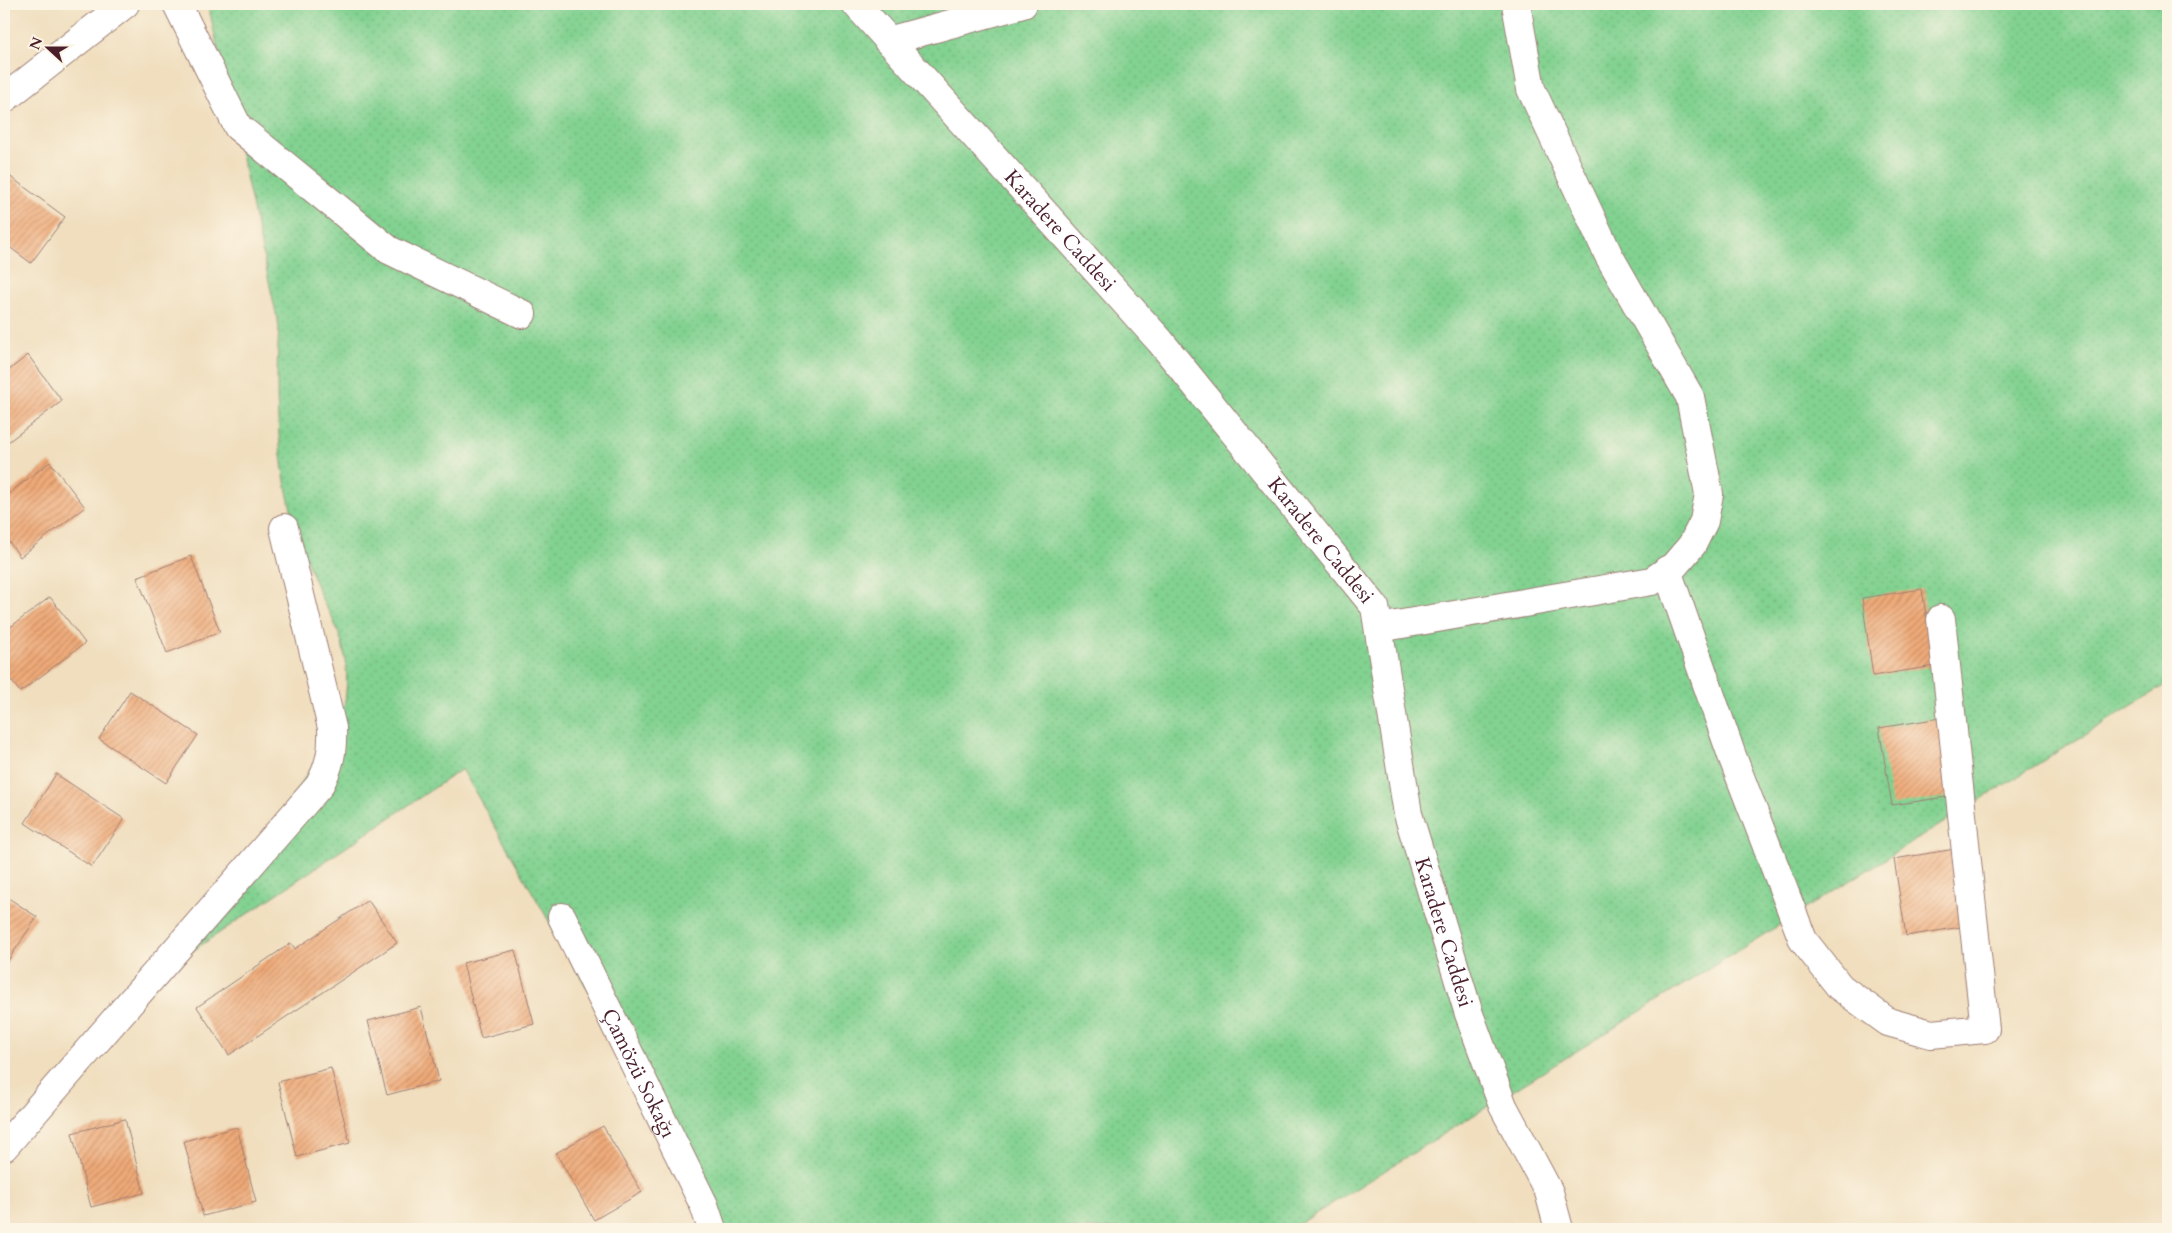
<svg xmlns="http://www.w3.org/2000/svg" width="2172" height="1233" font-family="Cardo,serif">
<defs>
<pattern id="grass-dots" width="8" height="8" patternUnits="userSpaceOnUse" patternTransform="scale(1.25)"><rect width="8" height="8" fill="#82d291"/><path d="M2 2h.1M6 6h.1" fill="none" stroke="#72b47d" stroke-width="1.8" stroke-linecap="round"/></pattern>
<pattern id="building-hatch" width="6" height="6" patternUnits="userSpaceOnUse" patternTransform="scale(1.25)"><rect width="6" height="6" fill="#efaa78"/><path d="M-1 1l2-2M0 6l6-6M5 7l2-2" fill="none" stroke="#c48a63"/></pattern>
</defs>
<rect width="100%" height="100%" fill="#fcf5e5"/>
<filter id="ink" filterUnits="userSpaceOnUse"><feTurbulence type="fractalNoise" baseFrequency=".02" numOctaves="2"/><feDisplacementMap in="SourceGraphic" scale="10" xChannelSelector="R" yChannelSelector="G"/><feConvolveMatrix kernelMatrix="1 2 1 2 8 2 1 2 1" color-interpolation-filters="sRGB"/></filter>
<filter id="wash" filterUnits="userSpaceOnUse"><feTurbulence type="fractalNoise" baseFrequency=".0096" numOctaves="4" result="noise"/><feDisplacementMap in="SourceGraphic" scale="20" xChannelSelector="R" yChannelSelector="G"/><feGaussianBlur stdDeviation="1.12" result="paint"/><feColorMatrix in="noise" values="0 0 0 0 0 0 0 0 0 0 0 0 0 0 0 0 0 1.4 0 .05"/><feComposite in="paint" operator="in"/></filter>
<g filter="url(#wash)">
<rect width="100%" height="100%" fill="#f0debe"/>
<path fill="url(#grass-dots)" stroke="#66785e" d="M208 4H2168V683L1291 1229H725L462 769 188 954 339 726C350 690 350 657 334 622 331 614 325 607 322 599 311 573 301 547 294 520 276 457 275 391 279 327Z"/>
<g id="blocks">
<g fill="url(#building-hatch)">
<path d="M4 172 65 217 31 263 4 243Z"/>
<path d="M28 355 62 401 4 445V374Z"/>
<path d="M50 462 85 507 20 557 4 535V497Z"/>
<path d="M191 556 220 632 167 653 137 577Z"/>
<path d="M1922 589 1934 666 1873 676 1862 598Z"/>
<path d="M50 597 85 643 20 692 4 671V632Z"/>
<path d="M130 691 198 735 166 783 99 739Z"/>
<path d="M1940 718 1953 796 1892 805 1879 728Z"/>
<path d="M56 774 124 819 92 867 25 823Z"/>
<path d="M1955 849 1967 926 1906 936 1894 859Z"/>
<path d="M4 895 37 917 5 965 4 964Z"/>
<path d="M368 900 397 943 229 1055 197 1007 291 943 295 949Z"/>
<path d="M515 950 534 1024 481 1038 463 963Z"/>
<path d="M421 1007 439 1081 387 1095 368 1021Z"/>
<path d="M331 1068 350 1143 297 1157 278 1082Z"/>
<path d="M125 1119 144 1193 91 1207 72 1133Z"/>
<path d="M603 1126 642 1192 594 1220 556 1153Z"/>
<path d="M237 1127 256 1202 203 1216 184 1141Z"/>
</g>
</g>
</g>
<g filter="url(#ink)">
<use href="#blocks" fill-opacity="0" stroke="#9d7e74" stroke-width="1"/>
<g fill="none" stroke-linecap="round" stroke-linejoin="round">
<g stroke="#9d7e74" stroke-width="30">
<g id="minor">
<path d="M177 4 238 127 389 250 522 314"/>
<path id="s1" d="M856 4 1160 341 1375 607 1408 814 1469 1014 1503 1106 1549 1192 1559 1229"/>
<path d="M888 41 1023 4"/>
<path d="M4 99 125 4"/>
<path d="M1667 570 1732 756 1803 940 1840 987 1888 1022 1931 1034 1985 1029 1941 619"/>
<path d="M1379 628 1652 581 1674 566 1692 545 1704 521 1709 494 1690 397 1609 256 1531 89 1516 4"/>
<path id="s2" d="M562 917 704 1205 712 1229"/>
<path d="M4 1147 319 786C330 766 333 750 332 728L284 528"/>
</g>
</g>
<use href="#minor" stroke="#fff" stroke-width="28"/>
</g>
</g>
<g text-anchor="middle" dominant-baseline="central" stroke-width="5" stroke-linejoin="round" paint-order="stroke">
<g font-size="21" fill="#4a1f2b" stroke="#fcf5e5">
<text stroke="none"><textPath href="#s1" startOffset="305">Karadere Caddesi</textPath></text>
<text stroke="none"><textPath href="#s1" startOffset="710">Karadere Caddesi</textPath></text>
<text stroke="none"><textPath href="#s1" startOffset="1129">Karadere Caddesi</textPath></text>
<text stroke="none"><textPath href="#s2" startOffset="174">Çamözü Sokağı</textPath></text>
</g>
</g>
<rect width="2172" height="1233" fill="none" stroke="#fcf5e5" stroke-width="20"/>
<g transform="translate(48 48) rotate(291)" stroke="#fcf5e5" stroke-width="4" paint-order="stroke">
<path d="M0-4L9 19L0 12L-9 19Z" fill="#4a1f2b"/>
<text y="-8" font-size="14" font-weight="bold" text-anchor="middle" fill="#4a1f2b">N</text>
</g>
</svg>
